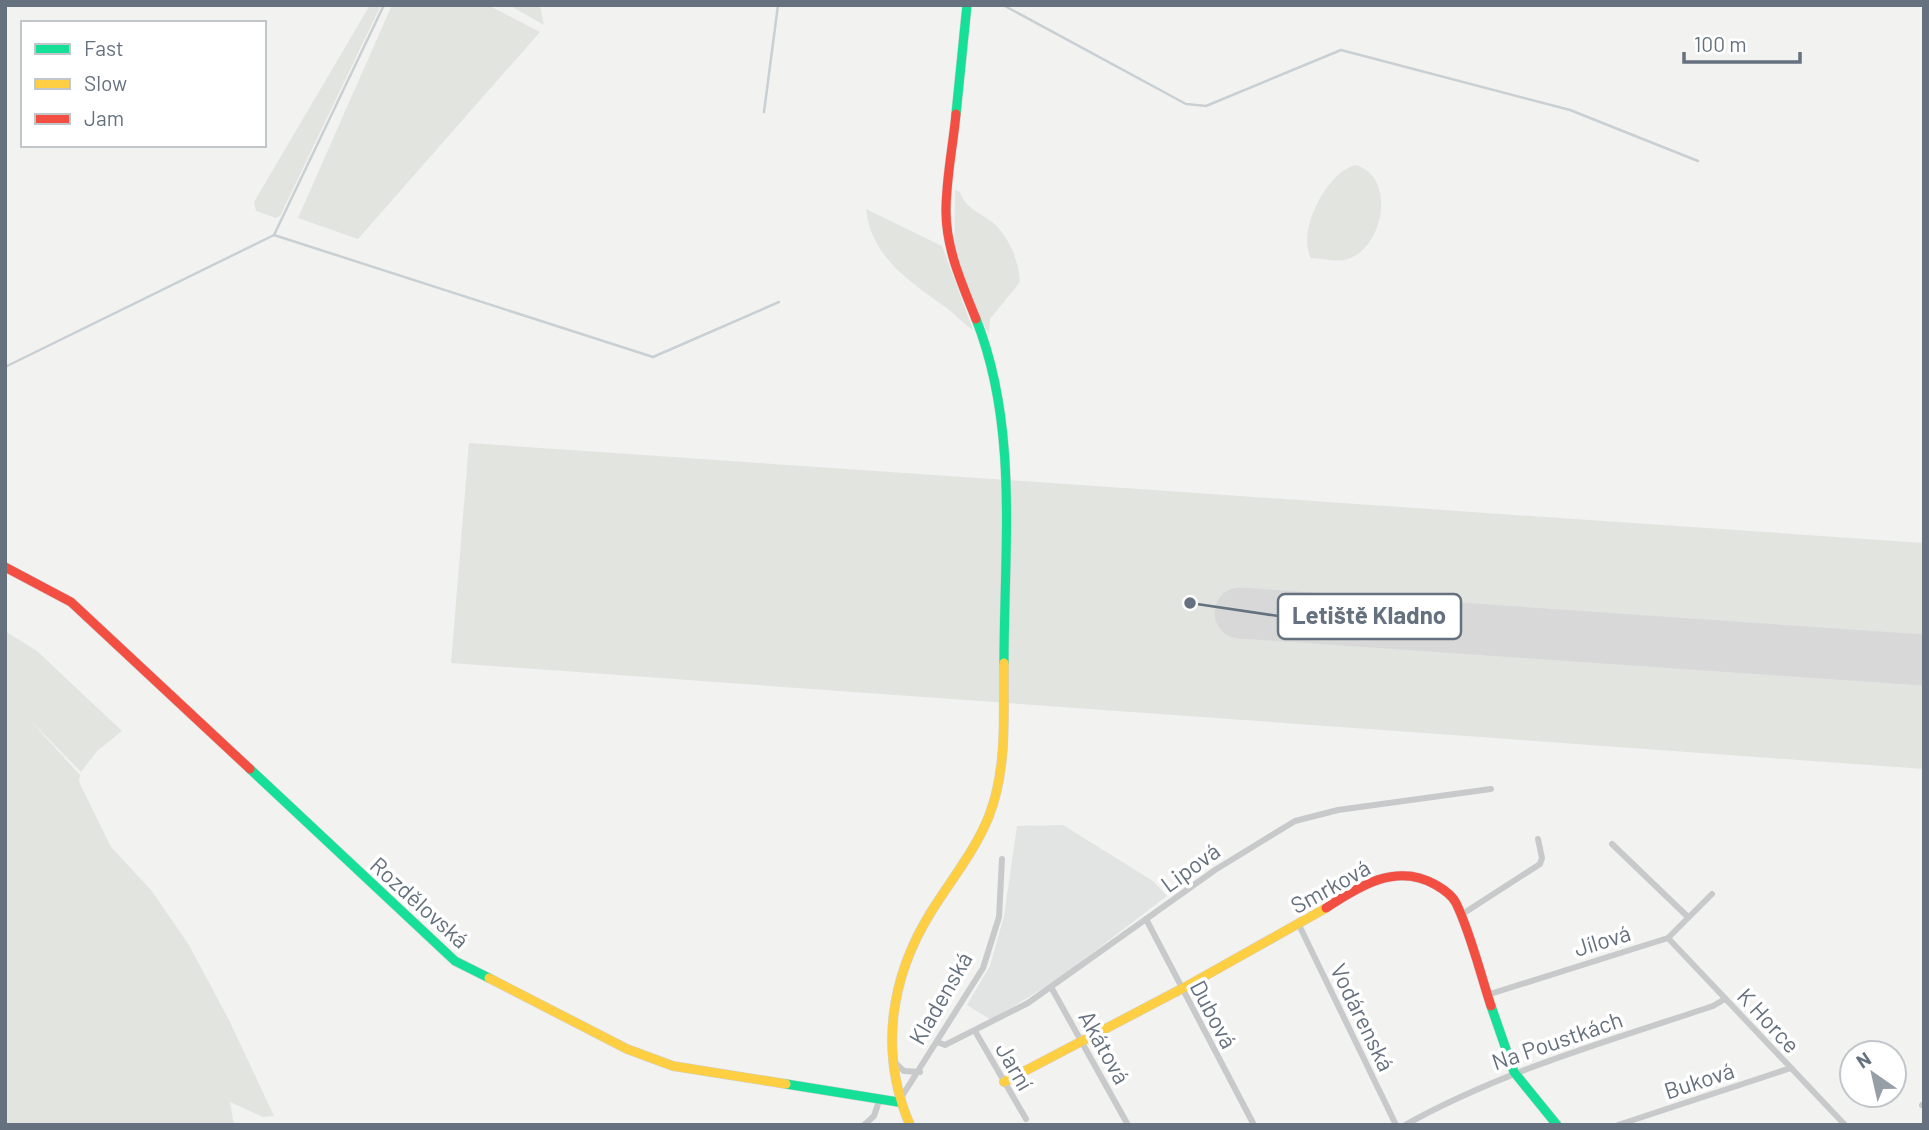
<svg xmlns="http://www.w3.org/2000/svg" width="1929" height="1130" font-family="Barlow,sans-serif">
<rect width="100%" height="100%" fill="#f2f2f1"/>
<path fill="#e2e4e3" d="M1063 825 1153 881 1167 896 1057 980 991 1020 967 1005 990 966 1004 916 1017 826Z"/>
<g fill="#e2e5df">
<path d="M370 5H381L280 216 276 218 256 211 254 202Z"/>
<path d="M392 5H488L540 32 358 239 298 218Z"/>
<path d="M509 5H540L544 25Z"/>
<path d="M1356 165C1398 178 1383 252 1344 260 1334 262 1321 258 1311 258 1296 232 1327 171 1356 165Z"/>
<path d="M955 190 960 192C965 208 979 212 992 222 1009 236 1019 261 1020 282L990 319 989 335 961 276 954 254Z"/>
<path d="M866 209 942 246 973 330C965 325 957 316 948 309 912 283 871 258 866 209Z"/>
<path d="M469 443 1924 543V769L451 663Z"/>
<path d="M5 631 37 651 122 731 97 751 81 772 28 718 80 775 79 782 111 847 151 890 189 945 229 1020 274 1116 263 1117 230 1102 234 1125H5Z"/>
</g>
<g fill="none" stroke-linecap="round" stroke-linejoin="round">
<g stroke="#c9d0d3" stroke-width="2.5">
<path d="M1003 5 1186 104 1206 106 1341 50 1570 110 1698 161"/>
<path d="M764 112 778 5"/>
<path d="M274 235 653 357 779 302"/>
<path d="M5 367 274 235 384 5"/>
</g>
<path stroke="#d8d8d9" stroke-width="51" d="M1240 613 1924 660"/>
<g stroke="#d0d0d1" stroke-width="10">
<g id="fast">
<path d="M956 114 967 5"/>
<path d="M976 319C1019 427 1004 548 1004 663"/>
<path d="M250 769 455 961 489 978"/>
<path d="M1491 1006 1514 1072 1557 1125"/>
<path d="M786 1084 898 1102"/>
</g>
</g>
<g stroke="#d0d0d1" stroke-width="10">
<g id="slow">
<path d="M489 978 627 1049 673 1066 786 1084"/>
<path d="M1004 1082 1187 986 1326 908"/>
<path d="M910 1125C879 1053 890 978 931 912 951 880 975 851 989 816 1008 767 1003 714 1004 663"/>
</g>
</g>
<g stroke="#d0d0d1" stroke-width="10">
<g id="jam">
<path d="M956 114C953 146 946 179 946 211 946 249 962 284 976 319"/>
<path d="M5 567 71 602 250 769"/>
<path d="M1326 908C1359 886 1397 862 1436 885 1443 889 1452 895 1456 903 1471 934 1480 973 1491 1006"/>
</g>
</g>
<g stroke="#c8c9ca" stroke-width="6">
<path d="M1612 844 1688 917"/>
<path d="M1461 915 1540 864 1542 858 1538 839"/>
<path d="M1146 919 1254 1125"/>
<path d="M1299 925 1396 1125"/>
<path d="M1668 938 1845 1125"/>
<path d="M1051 987 1128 1125"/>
<path d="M1487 995 1668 938 1712 894"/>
<path d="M975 1031 1026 1119"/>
<path d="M937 1042 945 1045 1028 1003 1215 870 1295 821 1338 810 1491 789"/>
<path d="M892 1060 904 1071 920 1072"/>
<path d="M899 1101 983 968 999 917 1002 859"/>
<path d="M1922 1105 1924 1106"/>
<path d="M864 1125 874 1116 880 1098"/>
<path d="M1405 1125C1502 1071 1608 1041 1713 1006L1725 999"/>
<path d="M1618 1125 1791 1068"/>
</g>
<use href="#fast" stroke="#16e098" stroke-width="9"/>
<use href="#slow" stroke="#ffcf43" stroke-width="9"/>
<use href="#jam" stroke="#f24e42" stroke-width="9"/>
</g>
<g text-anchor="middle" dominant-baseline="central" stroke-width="7" stroke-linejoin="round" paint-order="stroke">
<g font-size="23" fill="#65717e" stroke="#fff">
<text transform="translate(1190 867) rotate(-36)">Lipová</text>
<text transform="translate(1330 886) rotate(-29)">Smrková</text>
<text transform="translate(420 902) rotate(42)">Rozdělovská</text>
<text transform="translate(1602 940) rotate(-17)">Jílová</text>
<text transform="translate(940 998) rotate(-60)">Kladenská</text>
<text transform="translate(1214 1014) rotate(62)">Dubová</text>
<text transform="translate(1363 1017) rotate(64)">Vodárenská</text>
<text transform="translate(1769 1020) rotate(47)">K Horce</text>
<text transform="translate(1557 1040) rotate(-19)">Na Poustkách</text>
<text transform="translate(1105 1047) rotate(61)">Akátová</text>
<text transform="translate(1015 1066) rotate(60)">Jarní</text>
<text transform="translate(1699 1080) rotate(-18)">Buková</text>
</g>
</g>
<path fill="none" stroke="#65717e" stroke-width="2.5" d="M1190 603L1278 616"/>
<circle fill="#65717e" stroke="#fff" stroke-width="2.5" cx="1190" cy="603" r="7"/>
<rect fill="#fff" stroke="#65717e" stroke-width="2.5" x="1278" y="594" width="183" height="45" rx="7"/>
<g font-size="24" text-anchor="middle" font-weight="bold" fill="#65717e">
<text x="1369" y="624">Letiště Kladno</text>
</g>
<rect width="1929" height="1130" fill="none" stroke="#65717e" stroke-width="14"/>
<rect x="21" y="21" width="245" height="126" fill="#ffffff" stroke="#c1c6cb" stroke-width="2"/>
<rect x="35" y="44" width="35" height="10" fill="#16e098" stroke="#c1c6cb" stroke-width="2"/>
<text x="84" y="56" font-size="21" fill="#65717e">Fast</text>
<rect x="35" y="79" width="35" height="10" fill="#ffcf43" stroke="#c1c6cb" stroke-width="2"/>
<text x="84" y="91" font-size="21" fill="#65717e">Slow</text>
<rect x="35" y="114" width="35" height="10" fill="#f24e42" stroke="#c1c6cb" stroke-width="2"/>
<text x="84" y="126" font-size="21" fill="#65717e">Jam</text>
<g transform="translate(1873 1074) rotate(326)"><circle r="33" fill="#ffffff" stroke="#c1c6cb" stroke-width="2"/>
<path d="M0-5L12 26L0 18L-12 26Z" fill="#969ea6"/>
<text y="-10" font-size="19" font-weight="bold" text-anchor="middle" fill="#65717e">N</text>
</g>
<path d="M1684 52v10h116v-10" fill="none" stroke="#65717e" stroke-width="3.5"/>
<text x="1694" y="52" font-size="21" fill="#65717e" stroke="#ffffff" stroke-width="5" paint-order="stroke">100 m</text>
</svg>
